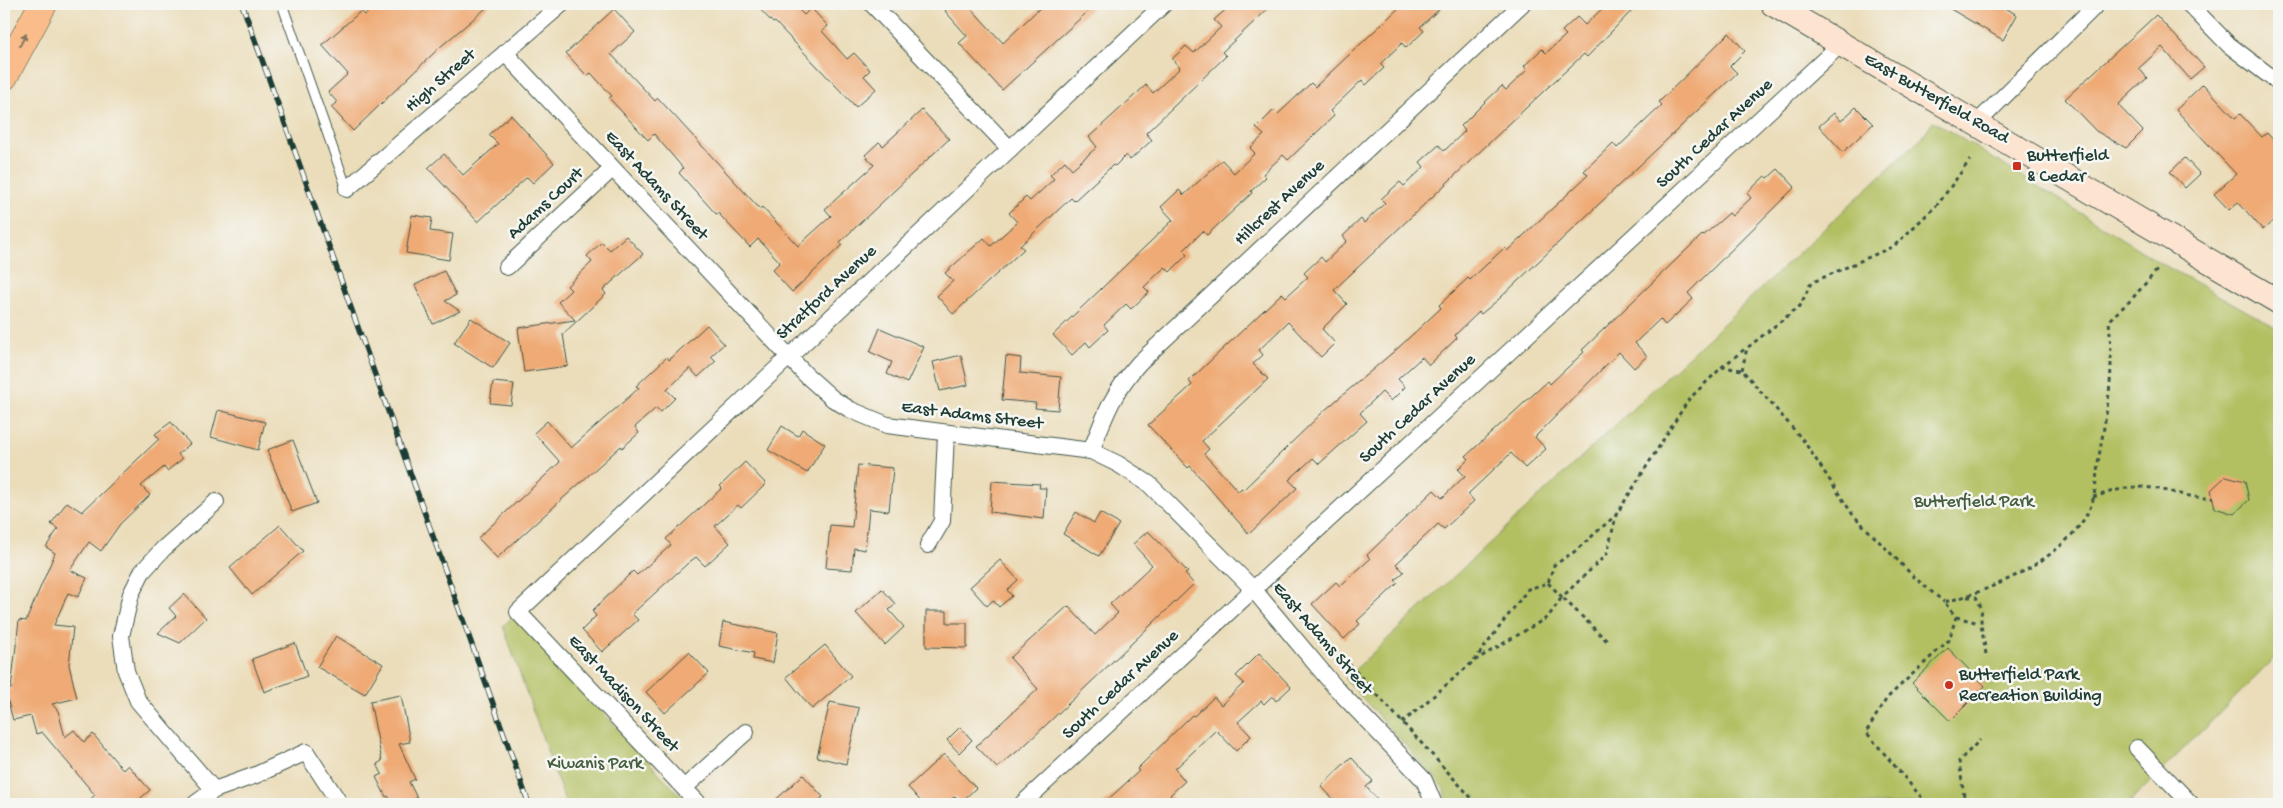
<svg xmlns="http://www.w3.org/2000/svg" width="2283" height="808" font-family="'Gochi Hand',sans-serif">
<rect width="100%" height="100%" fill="#f6f6f2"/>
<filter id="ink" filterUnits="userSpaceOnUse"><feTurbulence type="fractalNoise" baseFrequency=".02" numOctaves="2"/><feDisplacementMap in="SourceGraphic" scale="10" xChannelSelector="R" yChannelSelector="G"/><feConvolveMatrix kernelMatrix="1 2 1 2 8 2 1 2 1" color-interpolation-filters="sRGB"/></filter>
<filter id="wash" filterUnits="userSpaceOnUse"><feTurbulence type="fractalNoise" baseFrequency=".0096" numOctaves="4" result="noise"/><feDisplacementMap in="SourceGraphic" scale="20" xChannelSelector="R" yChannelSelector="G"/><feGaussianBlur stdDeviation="1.12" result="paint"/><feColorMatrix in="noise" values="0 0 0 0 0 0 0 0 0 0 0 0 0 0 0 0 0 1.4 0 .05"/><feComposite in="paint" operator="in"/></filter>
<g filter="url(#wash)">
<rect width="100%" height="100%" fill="#ebddba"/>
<g fill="#b2c062" stroke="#687e4b">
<path d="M1933 121 2164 265 2279 329V654L2128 804H1447L1444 789 1437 780 1345 679 1923 136Z"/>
<path d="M513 616 688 804H566L503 626Z"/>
</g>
<g id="blocks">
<g fill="#efaa75">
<path d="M377 4H491L439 48 353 131 331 107 337 102 328 92 348 74 322 45 361 11 365 15Z"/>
<path d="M755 4H793L804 15 811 8 828 26 822 31 847 59 854 53 870 70 864 76 876 89 856 107 775 22 773 23Z"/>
<path d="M953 4H967L1003 43 1044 4H1096L1002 90 959 43 967 36 945 11Z"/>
<path d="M1232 4H1273L1222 52 1226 56 1146 133 1152 140 1130 160 1126 155 1115 166 1113 165 1074 201 1071 198 1020 246 1024 249 953 314 937 296 953 281 945 273 984 238 991 246 1017 222 1009 213 1026 197 1030 201 1054 179 1050 175 1065 161 1072 169 1097 147 1089 137 1146 85 1153 93 1180 68 1172 59 1186 46 1194 53 1221 27 1214 20Z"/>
<path d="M1403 4H1445L1420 27 1424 31 1406 48 1402 43 1380 64 1384 68 1366 85 1362 80 1330 111 1334 116 1288 160 1283 155 1263 174 1266 177 1251 191 1252 193 1207 235 1203 231 1183 251 1187 255 1170 272 1165 267 1144 287 1149 292 1131 309 1126 304 1104 325 1108 330 1090 347 1086 342 1072 355 1053 335 1173 220 1161 207 1179 190 1184 195 1222 160 1234 173 1255 153 1250 148 1264 135 1256 128 1274 110 1278 114 1311 83 1315 87Z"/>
<path d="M1607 4H1638L1587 57 1584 54 1546 89 1334 290 1347 304 1322 329 1335 343 1321 357 1288 322 1259 350 1263 355 1253 364 1268 379 1202 441 1209 449 1204 454 1238 491 1242 488 1243 490 1325 410 1398 348 1441 308 1439 305 1468 278 1470 280 1504 248 1507 251 1588 175 1584 171 1613 143 1617 148 1662 105 1659 102 1729 33 1745 51 1730 66 1737 73 1499 299 1481 314 1479 312 1455 335 1457 338 1429 365 1422 357 1398 379 1405 387 1391 401 1382 392 1360 413 1367 421 1319 464 1313 458 1289 480 1297 488 1249 534 1190 466 1188 468 1148 425 1192 385 1189 381 1282 293 1286 297 1308 277 1304 273 1321 257 1325 262 1347 241 1343 236 1361 219 1364 223 1385 203 1381 199 1400 182 1404 186 1424 167 1420 162 1439 145 1444 151 1465 131 1461 126 1484 103 1502 86 1506 90 1527 70 1524 66 1542 49 1546 53 1566 35 1562 31 1577 17 1585 25Z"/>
<path d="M1942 4H1999L2017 15 2003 40Z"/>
<path d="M614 9 635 32 611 54 655 101 658 98 760 209 762 207 798 246 831 216 825 209 874 165 865 155 879 142 883 146 922 110 949 139 840 242 842 245 792 292 772 270 780 262 758 239 750 247 718 213 716 214 679 173 683 168 654 134 648 140 609 98 612 96 591 73 587 76 566 53Z"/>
<path d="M2156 15 2204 67 2190 79 2162 47 2139 68 2147 78 2118 105 2143 131 2126 148 2096 131 2065 99Z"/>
<path d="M2203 84 2235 118 2240 114 2262 137 2267 133 2279 146V215L2263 230 2238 202 2229 210 2214 194 2236 174 2176 110Z"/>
<path d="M1856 107 1873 124 1843 152 1819 126 1834 113 1841 121Z"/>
<path d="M511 115 554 163 533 183 527 177 478 222 428 168 444 154 463 175 498 144 489 135Z"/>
<path d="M2185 158 2200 174 2185 188 2170 172Z"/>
<path d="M1778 169 1795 187 1688 293 1693 299 1665 325 1660 319 1635 343 1647 356 1634 368 1619 352 1535 437 1546 449 1525 468 1511 453 1468 494 1474 501 1444 529 1438 524 1396 564 1404 572 1395 580 1398 583 1357 621 1360 624 1344 639 1312 604 1336 582 1340 586 1370 559 1367 555 1434 490 1442 498 1465 476 1458 469 1469 459 1466 456 1548 381 1550 384 1584 352 1582 350 1702 235 1703 236 1729 213 1732 216 1751 198 1747 193 1765 176 1768 178Z"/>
<path d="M412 215 432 218 430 231 453 234 449 260 406 253Z"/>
<path d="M626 236 643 254 603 290 606 294 563 334 568 366 524 372 518 328 575 320 558 302 571 290 567 286 592 262 587 256 602 242 610 250Z"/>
<path d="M444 271 456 295 445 301 460 311 433 324 415 285Z"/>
<path d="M471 318 510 343 493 368 454 343Z"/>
<path d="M707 325 724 344 711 356 716 361 698 377 690 368 667 390 675 398 661 412 656 408 635 427 639 433 622 448 621 446 497 558 478 538 560 462 534 433 547 421 571 448 639 388 636 386 667 357 669 360Z"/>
<path d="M880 328 924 347 907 383 887 374 892 362 870 352Z"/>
<path d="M961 355 968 385 940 391 933 362Z"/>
<path d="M1006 356 1021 358 1020 373 1061 377 1058 410 1035 408 1036 403 1002 400Z"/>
<path d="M493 382 514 384 511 405 490 403Z"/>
<path d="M218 410 265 422 258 450 211 437Z"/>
<path d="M171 422 190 444 178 454 182 459 167 471 164 467 141 486 150 495 120 524 101 551 89 542 70 570 87 578 78 597 68 593 54 625 73 627 69 665 77 698 52 704 58 711 65 737 74 730 84 742 93 734 123 770 128 765 150 790 134 804H85L95 795 42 732 36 734 31 716 13 720 5 691 11 689 19 620 26 621 55 553 46 547 58 529 51 524 67 502 82 512 159 439 155 434Z"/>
<path d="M782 426 798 436 802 429 825 444 807 473 768 450Z"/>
<path d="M293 440 317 503 292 512 267 450Z"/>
<path d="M745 462 766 484 741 508 738 505 715 526 730 543 705 566 696 557 688 563 632 614 638 620 602 652 582 630 596 616 592 611 633 571 637 575 671 545 666 539 722 488 720 486Z"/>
<path d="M858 465 893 468 889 511 869 509 865 550 854 548 852 570 826 568 830 525 852 527Z"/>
<path d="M2226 476 2245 481 2249 500 2234 514 2215 508 2211 490Z"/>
<path d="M992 481 1040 484 1039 488H1046L1044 519 990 512Z"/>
<path d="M1076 512 1094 523 1100 513 1119 524 1099 556 1063 534Z"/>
<path d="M280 525 303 551 252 595 230 568Z"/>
<path d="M1148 531 1188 572 1185 574 1194 584 1025 745 997 768 976 746 1038 689 1010 658 1068 606 1095 635 1118 613 1110 604 1152 565 1133 544Z"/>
<path d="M1000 560 1018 580 1007 590 1012 596 999 607 993 600 987 606 970 587Z"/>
<path d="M882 589 896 604 889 610 904 627 885 645 856 613Z"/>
<path d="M184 594 206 618 180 643 158 633 176 616 169 608Z"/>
<path d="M926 611H947V623H967V648L926 647Z"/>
<path d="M723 622 778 633 773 663 753 659 754 653 719 646Z"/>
<path d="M336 636 383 664 365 694 317 667Z"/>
<path d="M295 643 307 676 264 692 252 659Z"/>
<path d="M825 645 851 676 812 709 786 677Z"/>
<path d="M1948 648 1985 686 1950 721 1912 683Z"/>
<path d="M689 652 709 673 665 713 646 692Z"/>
<path d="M1259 653 1291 687 1276 701 1272 696 1264 704 1261 701 1238 722 1251 736 1236 751 1216 730 1175 769 1185 781 1170 795 1178 804H1103L1139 771 1137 769 1192 715 1194 716 1214 697 1221 705 1244 683 1236 676Z"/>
<path d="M401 695 410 742 399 744 415 779 409 782 417 798 405 804H393L388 796 386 797 376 777 382 774 377 764 382 761 370 701Z"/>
<path d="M830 702 859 708 846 764 817 757Z"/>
<path d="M960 727 972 740 959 753 947 740Z"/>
<path d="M944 754 976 788 961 802 955 796 946 804H923L908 787Z"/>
<path d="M1351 757 1373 781 1366 787 1382 804H1338L1321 786Z"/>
<path d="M803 775 823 797 815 804H771Z"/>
</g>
</g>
</g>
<g filter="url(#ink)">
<use href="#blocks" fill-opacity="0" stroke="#3e5548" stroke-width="1"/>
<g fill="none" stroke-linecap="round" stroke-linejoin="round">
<g stroke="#3e5548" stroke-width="11">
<path id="lane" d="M282 4 347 189"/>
</g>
<g stroke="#3e5548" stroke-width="18">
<g id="street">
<path d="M872 4 1010 149"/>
<path d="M2189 4 2229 45 2279 83"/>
<path d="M505 53 805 374 833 399 851 410 887 425 1091 451 1118 464 1149 484 1253 589 1335 687 1424 780 1434 804"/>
<path d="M1976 124 2097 4"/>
<path d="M347 189 562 4"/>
<path d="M507 267 612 169"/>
<path d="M1091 451C1105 415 1113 392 1139 363L1522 4"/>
<path d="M928 545 942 521 946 434"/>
<path d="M2137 748 2191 804"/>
<path d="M684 788 746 732"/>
<path d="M214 790 138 701 126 671 121 636 131 594 142 572 163 549 216 502"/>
<path d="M195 804 214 790 256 775 306 752 340 804"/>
<path d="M699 804 518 612 1164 4"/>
<path d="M1022 804 1841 44"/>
</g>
</g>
<g stroke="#3e5548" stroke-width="26">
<path id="secondary" d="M1773 4 2279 302"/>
</g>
<g stroke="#3e5548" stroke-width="29">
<path id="highway" d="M4 76 43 4"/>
</g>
<g stroke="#3e5548" stroke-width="3" stroke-dasharray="4 4" stroke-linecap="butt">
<path d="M1722 367 1746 348"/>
<path d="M1742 370 1747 348 1800 306 1811 283 1894 246 1938 204 1970 160"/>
<path d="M2093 497C2107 493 2121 488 2135 487 2162 486 2186 499 2213 498"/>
<path d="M1548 583 1562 597 1607 554 1616 516"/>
<path d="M1967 597H1976L1982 609C1979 625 1984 638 1986 655"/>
<path d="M1956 617 1979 623"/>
<path d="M1339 653 1477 804"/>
<path d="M1474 661 1528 589 1548 583 1554 565 1574 552 1616 515 1689 399 1722 367 1742 370 1803 440 1853 515 1915 578 1944 602"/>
<path d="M1402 723 1474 661 1548 617 1562 597 1608 642"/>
<path d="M1927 804 1866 732 1887 698 1949 640 1956 617 1944 602C1993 591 2068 557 2090 508 2096 495 2096 477 2098 463 2103 430 2111 395 2111 361 2111 347 2110 333 2109 320L2131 300 2158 269"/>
<path d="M1965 804 1959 761 1980 740"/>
</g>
<use href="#lane" stroke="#fff" stroke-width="9"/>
<use href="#street" stroke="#fff" stroke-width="16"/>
<use href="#secondary" stroke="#fde4d1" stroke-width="24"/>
<use href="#highway" stroke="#fabc8b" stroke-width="28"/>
<g stroke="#1f3d34" stroke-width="5.5">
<path id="rail" d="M242 4 529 804"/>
</g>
<use href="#rail" stroke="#f6f6f2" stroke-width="4" stroke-dasharray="11" stroke-linecap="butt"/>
</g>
<defs><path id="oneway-solid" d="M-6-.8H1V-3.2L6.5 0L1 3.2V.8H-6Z" transform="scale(1.25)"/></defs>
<use fill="#82765b" href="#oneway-solid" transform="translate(23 40) rotate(-62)"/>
</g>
<g fill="#c8321e" stroke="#f6f6f2" stroke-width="2">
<rect x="2012" y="161" width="10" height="10" rx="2.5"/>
<circle cx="1949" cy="685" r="5"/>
</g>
<g text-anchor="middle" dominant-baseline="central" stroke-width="5" stroke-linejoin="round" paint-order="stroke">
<g font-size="18" fill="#1f3d34" stroke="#f6f6f2">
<text transform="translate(441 81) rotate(-41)">High Street</text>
<text transform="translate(1936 99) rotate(30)">East Butterfield Road</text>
<text transform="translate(1715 134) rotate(-43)">South Cedar Avenue</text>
<text transform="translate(656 186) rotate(47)">East Adams Street</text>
<text transform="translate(1280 203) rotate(-43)">Hillcrest Avenue</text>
<text transform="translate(546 204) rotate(-43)">Adams Court</text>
<text transform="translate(827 293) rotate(-43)">Stratford Avenue</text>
<text transform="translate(1418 409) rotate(-43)">South Cedar Avenue</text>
<text transform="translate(972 416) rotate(7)">East Adams Street</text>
<text transform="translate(1322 639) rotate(49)">East Adams Street</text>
<text transform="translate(1121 685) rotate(-43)">South Cedar Avenue</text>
<text transform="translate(623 694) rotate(47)">East Madison Street</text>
</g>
<g font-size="18" fill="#1f3d34" stroke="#f6f6f2" text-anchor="start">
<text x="2027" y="156">Butterfield<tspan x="2027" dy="21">&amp; Cedar</tspan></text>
<text x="1959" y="675">Butterfield Park<tspan x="1959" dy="21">Recreation Building</tspan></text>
</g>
<g font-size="18" fill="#445e40" stroke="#f6f6f2">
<text x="1974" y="502">Butterfield Park</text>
<text x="595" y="764">Kiwanis Park</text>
</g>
</g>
<rect width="2283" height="808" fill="none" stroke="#f6f6f2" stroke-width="20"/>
</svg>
